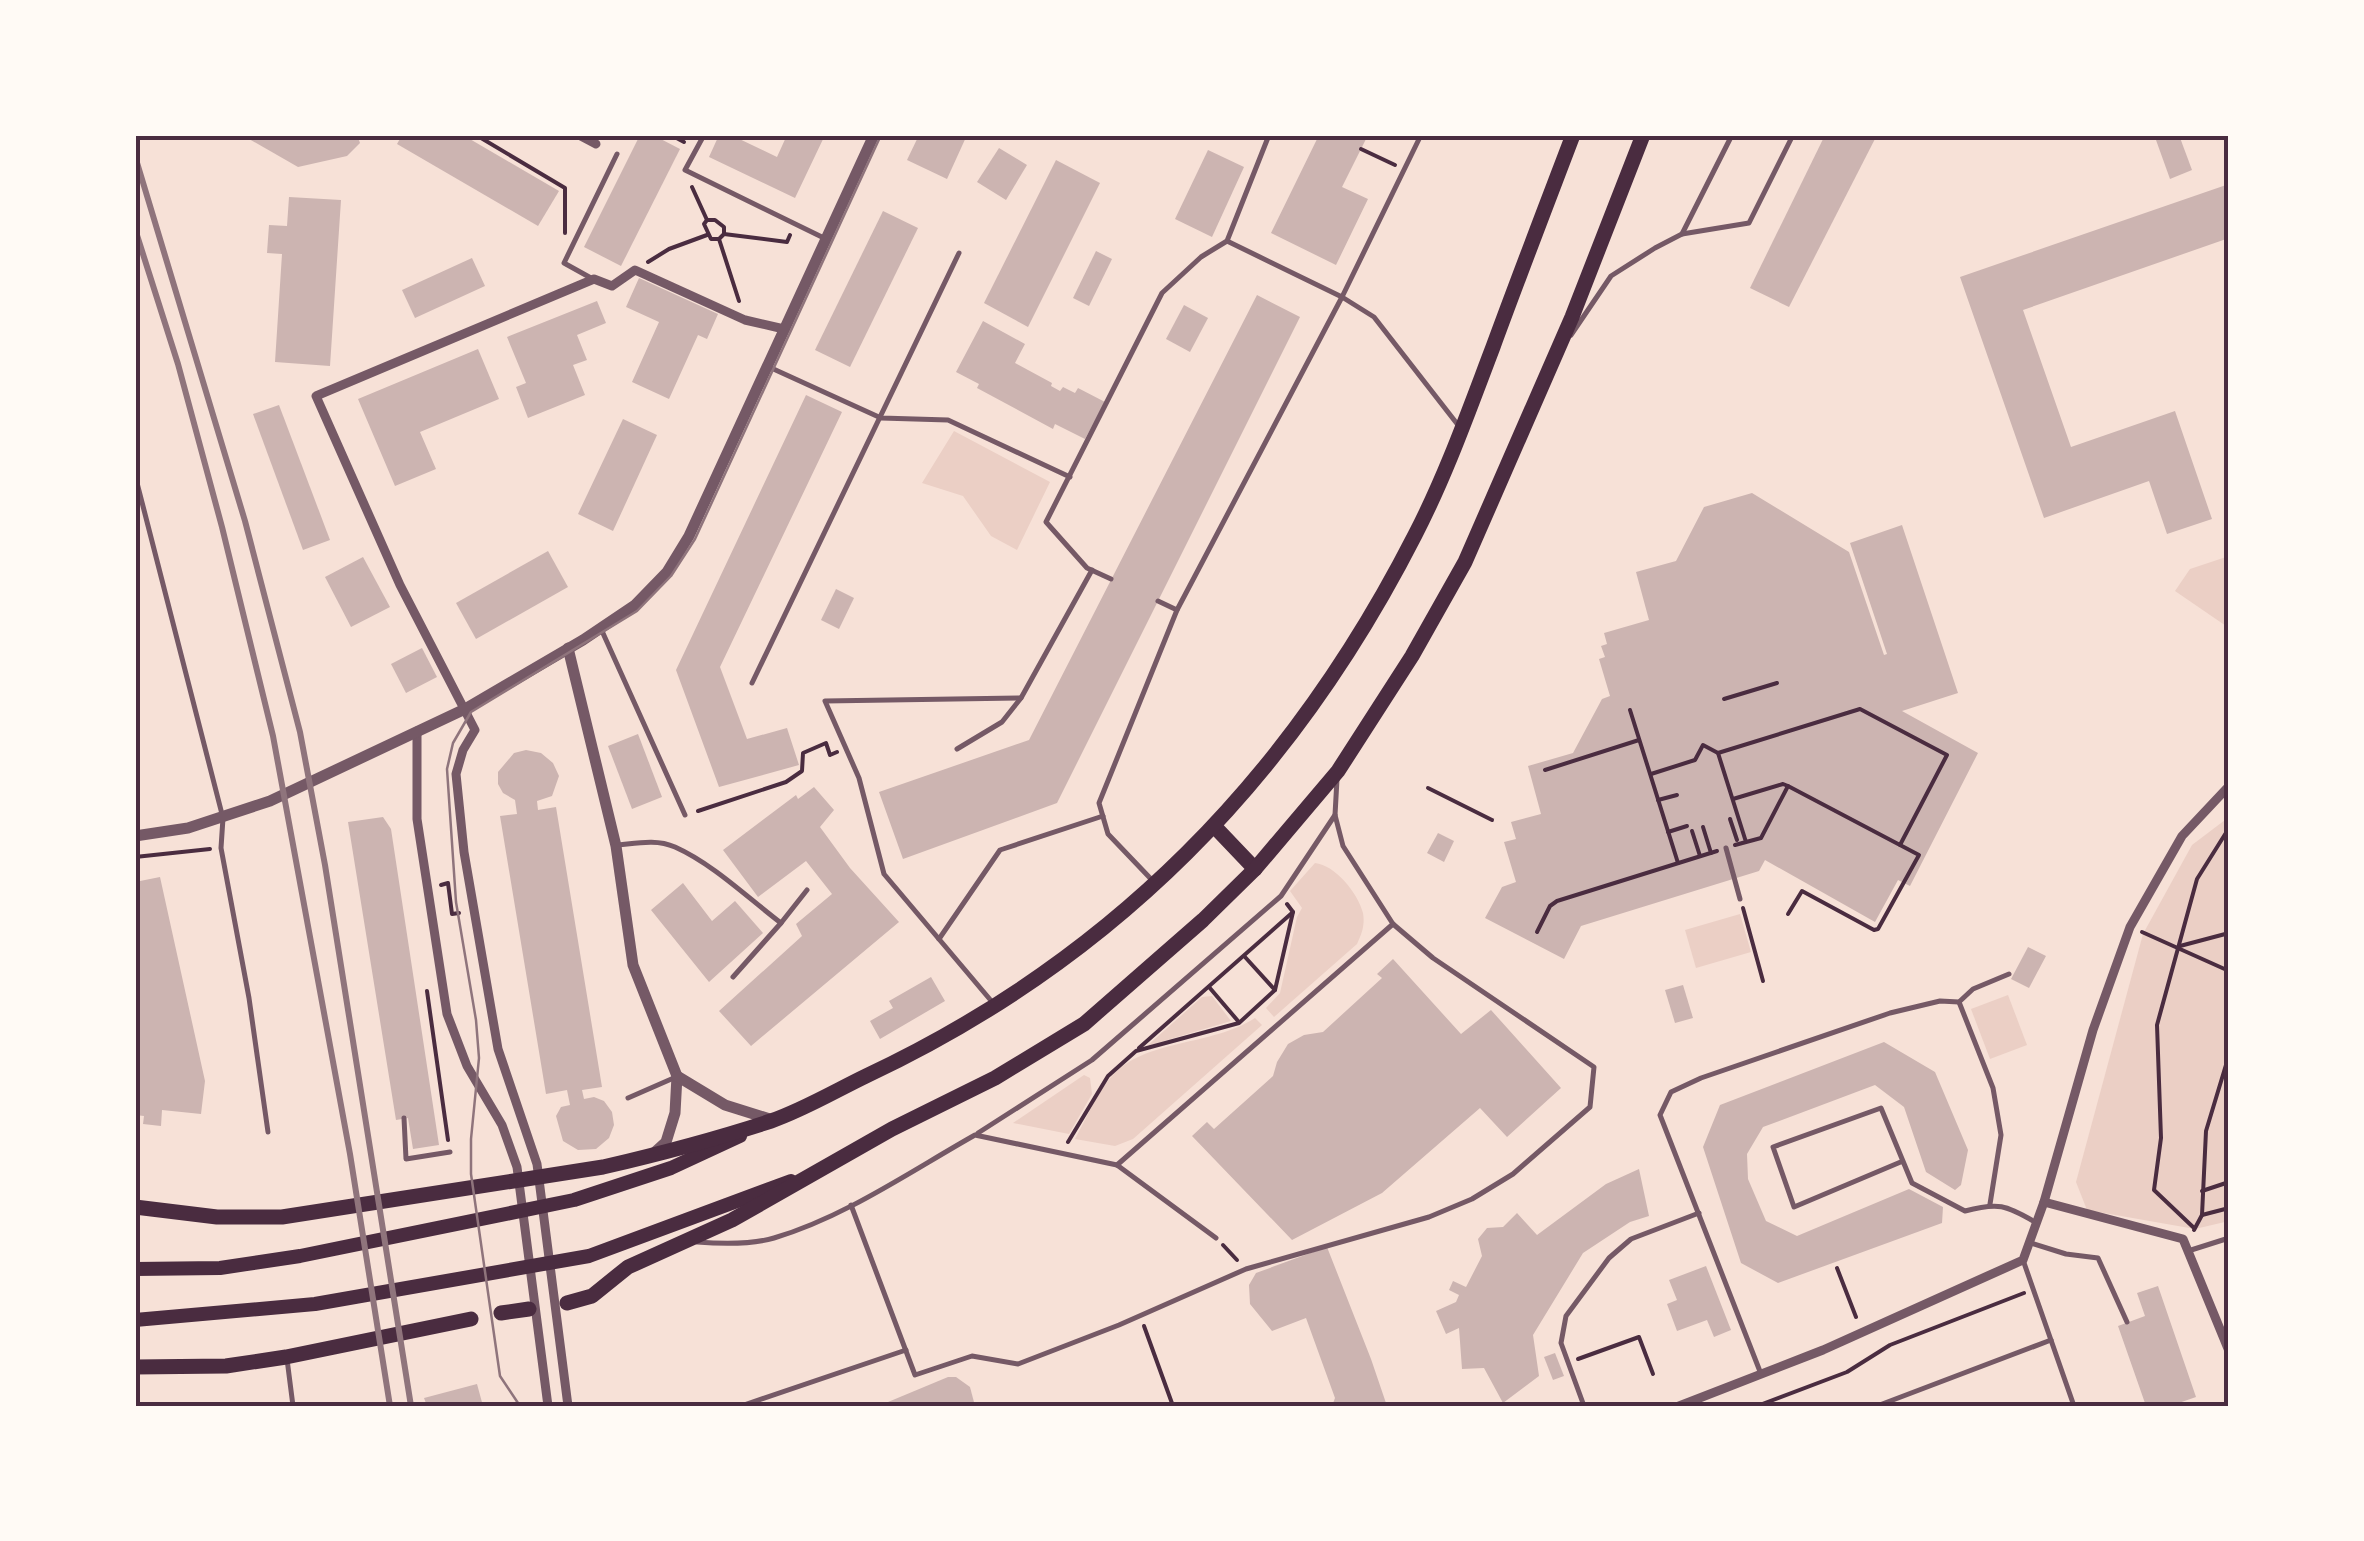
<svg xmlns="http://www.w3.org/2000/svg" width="2364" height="1541" font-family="'Playfair Display',serif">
<rect width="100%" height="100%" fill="#f7e1d7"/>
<g fill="#ebcfc5">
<path d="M954 431 1050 482 1017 550 991 536 963 496 922 483Z"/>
<path d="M2229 556V628L2175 591 2190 569Z"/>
<path d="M2229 817V1221L2195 1229 2087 1210 2076 1182 2143 934 2192 845Z"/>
<path d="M1315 863C1335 865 1358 893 1363 913 1365 925 1362 933 1357 944L1274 1017 1266 1008 1280 993 1297 917 1302 908 1290 891Z"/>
<path d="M1740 914 1751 952 1696 968 1685 930Z"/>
<path d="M2008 995 2027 1045 1990 1059 1971 1009Z"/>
<path d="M1212 996 1231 1021 1147 1046 1202 997Z"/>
<path d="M1255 1018 1262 1025 1133 1139 1115 1146 1075 1139C1086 1119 1096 1095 1111 1077 1143 1039 1213 1046 1255 1018Z"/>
<path d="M1084 1075 1090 1078 1092 1094 1069 1134 1013 1123Z"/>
</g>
<g fill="#ccb4b1">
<path d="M242 135H357L360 143 347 156 298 167Z"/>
<path d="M402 135H463L559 191 538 226 397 144Z"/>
<path d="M640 135H653L680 149 621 266 584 247Z"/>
<path d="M719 135H731L777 157 787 135H825L795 198 709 157Z"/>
<path d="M919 135H967L947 179 907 160Z"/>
<path d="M1319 135H1368L1342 187 1368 199 1336 265 1271 233Z"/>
<path d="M1825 135H1877L1789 307 1750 288Z"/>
<path d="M2168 135H2179L2192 170 2170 179 2156 140Z"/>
<path d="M999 148 1027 165 1006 200 977 182Z"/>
<path d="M1208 150 1244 167 1212 237 1175 219Z"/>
<path d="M1056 160 1100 183 1028 327 984 303Z"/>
<path d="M2229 184V238L2023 310 2071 447 2175 411 2212 519 2167 534 2149 481 2044 518 1960 277Z"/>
<path d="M289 197 341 200 330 366 275 362 282 254 267 253 269 225 287 226Z"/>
<path d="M883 211 918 228 850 367 815 350Z"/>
<path d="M1096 251 1112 259 1089 306 1073 298Z"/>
<path d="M472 258 485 286 415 318 402 290Z"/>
<path d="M639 278 718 314 707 339 698 335 669 399 632 382 659 322 626 307Z"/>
<path d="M1257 295 1300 317 1057 803 903 859 879 792 1029 740Z"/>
<path d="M597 301 606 323 577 335 587 360 573 365 585 395 528 418 516 387 526 383 507 337Z"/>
<path d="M1184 305 1208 318 1190 352 1166 339Z"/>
<path d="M983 321 1025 344 1015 363 1052 383 1051 386 1060 391 1063 387 1075 393 1078 388 1105 402 1085 439 1055 424 1053 429 977 388 979 384 956 372Z"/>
<path d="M478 349 499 399 420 432 436 469 395 486 358 399Z"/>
<path d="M806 395 842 412 720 667 747 739 787 728 799 765 719 787 676 670Z"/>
<path d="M279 405 330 540 303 550 253 414Z"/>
<path d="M623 419 657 435 613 531 578 514Z"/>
<path d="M1752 493 1849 552 1884 655 1887 654 1850 543 1902 525 1958 693 1902 711 1978 753 1910 886 1898 880 1875 922 1765 860 1759 871 1581 926 1564 959 1485 918 1502 887 1516 882 1504 842 1516 839 1511 822 1541 814 1528 766 1573 753 1602 699 1610 696 1599 659 1605 657 1601 646 1607 644 1604 633 1649 620 1636 572 1676 561 1704 507Z"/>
<path d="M548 551 568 587 476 639 456 603Z"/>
<path d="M363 557 390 607 351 627 325 577Z"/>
<path d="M836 589 854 598 839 629 821 620Z"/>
<path d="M422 648 437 677 406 693 391 664Z"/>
<path d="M638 734 662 797 632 809 608 746Z"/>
<path d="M526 750 541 753 553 763 559 776 552 796 537 801 538 810 556 807 602 1087 582 1090 584 1099 594 1097 604 1101 612 1112 614 1125 609 1138 596 1149 578 1150 563 1141 556 1116 561 1107 570 1105 567 1090 546 1094 500 816 517 814 515 800 503 793 498 784V772L514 753Z"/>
<path d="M814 787 834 810 820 827 850 868 899 922 751 1046 719 1011 802 936 796 924 832 894 806 861 758 897 723 850 796 795 798 799Z"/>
<path d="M383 817 391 829 439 1145 413 1149 408 1118 396 1120 348 822Z"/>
<path d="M1438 833 1454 841 1444 862 1427 853Z"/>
<path d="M160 877 205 1081 201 1114 162 1110 161 1126 143 1124 144 1116 135 1115V882Z"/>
<path d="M683 883 712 921 735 901 763 933 709 982 651 910Z"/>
<path d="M2028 947 2046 956 2029 988 2011 979Z"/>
<path d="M1393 959 1461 1034 1491 1010 1561 1088 1507 1137 1480 1108 1382 1193 1292 1240 1192 1136 1207 1122 1214 1129 1273 1076 1277 1062 1288 1044 1304 1035 1323 1032 1382 978 1377 974Z"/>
<path d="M931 977 945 1001 880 1039 870 1021 893 1008 889 1001Z"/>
<path d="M1683 985 1693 1018 1675 1023 1665 990Z"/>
<path d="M1884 1042 1935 1072 1968 1150 1961 1185 1955 1190 1926 1172 1904 1107 1875 1085 1763 1127 1747 1154 1748 1179 1766 1221 1797 1236 1909 1189 1943 1207 1942 1223 1778 1283 1741 1263 1703 1147 1720 1105Z"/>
<path d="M1639 1169 1649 1216 1630 1222 1583 1253 1533 1335 1539 1376 1503 1403 1484 1368 1462 1369 1459 1328 1446 1334 1436 1311 1456 1302 1459 1295 1449 1290 1453 1281 1466 1287 1482 1256 1478 1239 1487 1228 1503 1227 1517 1213 1537 1235 1606 1184Z"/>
<path d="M1327 1247 1371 1359 1387 1406H1332L1335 1398 1306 1318 1272 1331 1250 1304 1249 1285 1256 1273Z"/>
<path d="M1706 1266 1731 1330 1714 1337 1707 1320 1677 1331 1667 1304 1677 1300 1669 1280Z"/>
<path d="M2158 1286 2196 1397 2170 1406H2146L2118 1326 2145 1316 2137 1293Z"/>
<path d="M1555 1353 1564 1376 1553 1380 1544 1357Z"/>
<path d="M948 1377H956L970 1387 975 1406H890L888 1402Z"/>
<path d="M477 1384 483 1406H427L424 1398Z"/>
</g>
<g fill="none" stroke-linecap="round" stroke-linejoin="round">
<g stroke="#4a2c40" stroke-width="4">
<path d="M476 135 565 188V233"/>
<path d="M671 135 684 142"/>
<path d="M1361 149 1395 165"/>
<path d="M692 187 707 220H715L724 227V234L719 239 739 301"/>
<path d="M707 220 704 224 711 239H718"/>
<path d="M724 234 787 242 790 235"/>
<path d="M648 262 669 249 707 235"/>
<path d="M1724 699 1777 683"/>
<path d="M1630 710 1678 863"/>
<path d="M1545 770 1639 740"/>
<path d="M1651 774 1695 760 1703 745 1718 753"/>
<path d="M1428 788 1492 820"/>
<path d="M1733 799 1783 784 1788 786"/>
<path d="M1658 800 1677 795"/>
<path d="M698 811 786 782 802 771 803 753 826 743 830 755 837 752"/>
<path d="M1730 819 1737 840"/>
<path d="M1703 827 1711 853"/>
<path d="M1692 831 1700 856"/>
<path d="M1668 832 1687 826"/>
<path d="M1735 845 1761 838 1788 786 1900 845 1947 755 1860 709 1718 753 1746 842"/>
<path d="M135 857 210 849"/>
<path d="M441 885 448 883 452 914 459 913"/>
<path d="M1743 908 1763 981"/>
<path d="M1788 914 1802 891 1874 930 1878 929 1919 855 1900 845"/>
<path d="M1537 932 1550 906 1557 901 1717 851"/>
<path d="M2142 932 2229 971"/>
<path d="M2180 946 2229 933"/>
<path d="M1245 957 1275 990"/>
<path d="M1209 987 1238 1021"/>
<path d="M427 991 448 1140"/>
<path d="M1139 1048 1293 912"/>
<path d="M1068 1142 1108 1076 1136 1051 1239 1023 1275 990 1293 912 1287 904"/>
<path d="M2202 1191 2229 1182"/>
<path d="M2202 1215 2229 1208"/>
<path d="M2193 1227 2154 1190 2161 1138 2157 1025 2197 879 2229 828"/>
<path d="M2194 1230 2202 1215 2206 1131 2229 1055"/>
<path d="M1223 1245 1237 1260"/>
<path d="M1837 1268 1856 1317"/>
<path d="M1144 1326 1173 1406"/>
<path d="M1578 1359 1639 1337 1653 1374"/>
<path d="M1757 1406 1847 1372 1890 1345 2024 1293"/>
</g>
<g stroke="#755966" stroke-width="5">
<path d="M704 135 685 170 826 239"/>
<path d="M1682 234 1732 135"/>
<path d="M1227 241 1342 297 1374 317 1458 425"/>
<path d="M591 278 564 263 617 154"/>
<path d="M1571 335 1611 276 1655 248 1682 234 1749 223 1793 135"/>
<path d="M769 367 881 418 948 420 1070 477"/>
<path d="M135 475 223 818 221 848 249 998 268 1132"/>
<path d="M1111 579 1087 568 1046 522 1162 293 1201 257 1227 241 1269 135"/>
<path d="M1158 601 1177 610"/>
<path d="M602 631 685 815"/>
<path d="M752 683 959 253"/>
<path d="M957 749 1002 722 1021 698 1092 570"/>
<path d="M619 845C638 843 657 839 675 847 713 864 748 898 781 923L807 890"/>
<path d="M1726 848 1740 899"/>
<path d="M1151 879 1108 834 1099 803 1177 610 1342 297 1421 135"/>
<path d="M939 939 1000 850 1103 816"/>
<path d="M733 977 781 923"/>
<path d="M1959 1002 1993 1088 2001 1135 1990 1204"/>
<path d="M993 1003 884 874 859 778 825 701 1021 698"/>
<path d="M628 1098 676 1077"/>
<path d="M404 1118 406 1159 450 1152"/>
<path d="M978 1133 1092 1060 1281 896 1335 815"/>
<path d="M1903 1161 1794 1207 1773 1147 1881 1108 1912 1183 1965 1211C1998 1202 2006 1205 2035 1222"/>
<path d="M1117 1165 1393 924"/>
<path d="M851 1205 915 1375 972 1356 1018 1364 1119 1325 1246 1269 1429 1217 1472 1199 1513 1174 1590 1107 1594 1067 1433 958 1393 924 1343 846 1335 815 1337 779"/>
<path d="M697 1242C722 1244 750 1245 774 1238 845 1217 911 1171 975 1135L1117 1165 1216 1238"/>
<path d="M2031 1243 2066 1254 2098 1258 2127 1322"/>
<path d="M2188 1251 2229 1238"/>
<path d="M2023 1260 2074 1406"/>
<path d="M287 1359 293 1406"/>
<path d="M1761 1374 1660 1115 1671 1092 1701 1078 1890 1013 1940 1001 1959 1002 1973 989 2009 974"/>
<path d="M741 1406 906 1350"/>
<path d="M1584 1406 1561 1343 1566 1316 1609 1258 1631 1239 1699 1213"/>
<path d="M1877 1406 2051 1340"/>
</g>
<g stroke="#755966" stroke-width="9">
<path d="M579 135 596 144"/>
<path d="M417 731V819L447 1014 467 1066 502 1125 517 1167 548 1406"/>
<path d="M2044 1202 2183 1239 2229 1351"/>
<path d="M568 1406 537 1164 498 1049 464 852 456 774 463 750 475 730 400 585 316 396 594 279 612 286 635 270 745 320 784 329"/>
<path d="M1679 1406 1823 1350 2023 1260 2044 1202 2093 1030 2130 927 2182 836 2229 786"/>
</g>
<g stroke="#755966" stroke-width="11">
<path d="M568 648 616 846 633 965 677 1076 675 1113 666 1142 655 1152"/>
<path d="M135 836 188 828 270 801 465 709 583 640 635 605 667 572 689 536 874 135"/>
<path d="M677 1076 725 1105 773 1120"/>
</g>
<g stroke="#4a2c40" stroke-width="14">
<path d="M135 1269 220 1268 300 1256 574 1200 671 1168 740 1136"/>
<path d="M135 1320 315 1304 589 1256 791 1181"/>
</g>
<g stroke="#4a2c40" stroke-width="15">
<path d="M1215 827 1255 869"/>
<path d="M135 1207 217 1217H282L603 1167C659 1154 716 1139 771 1121 803 1110 835 1091 866 1076 1113 960 1291 778 1415 535 1446 475 1469 410 1493 347 1519 276 1546 206 1573 135"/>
<path d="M567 1303 592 1296 628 1267 732 1220 892 1129 995 1078 1084 1024 1203 920 1255 869 1338 771 1412 656 1465 562 1572 317 1643 135"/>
<path d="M501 1313 529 1309"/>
<path d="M135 1367 226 1366 286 1357 471 1319"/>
</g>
<path stroke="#8f747c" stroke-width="2.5" d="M520 1406 500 1376 471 1174V1139L479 1058 476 1020 456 902 447 769 453 743 471 712 637 611 671 576 695 539 881 135"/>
<g stroke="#8f747c" stroke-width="6">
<path d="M135 156 245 521 300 732 325 865 411 1406"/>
<path d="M135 229 178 364 222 527 273 736 350 1154 390 1406"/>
</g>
</g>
<rect width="2364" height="1541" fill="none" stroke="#fffaf5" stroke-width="275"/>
<rect x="138" y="138" width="2088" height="1266" fill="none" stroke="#4a2c40" stroke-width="4"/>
</svg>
